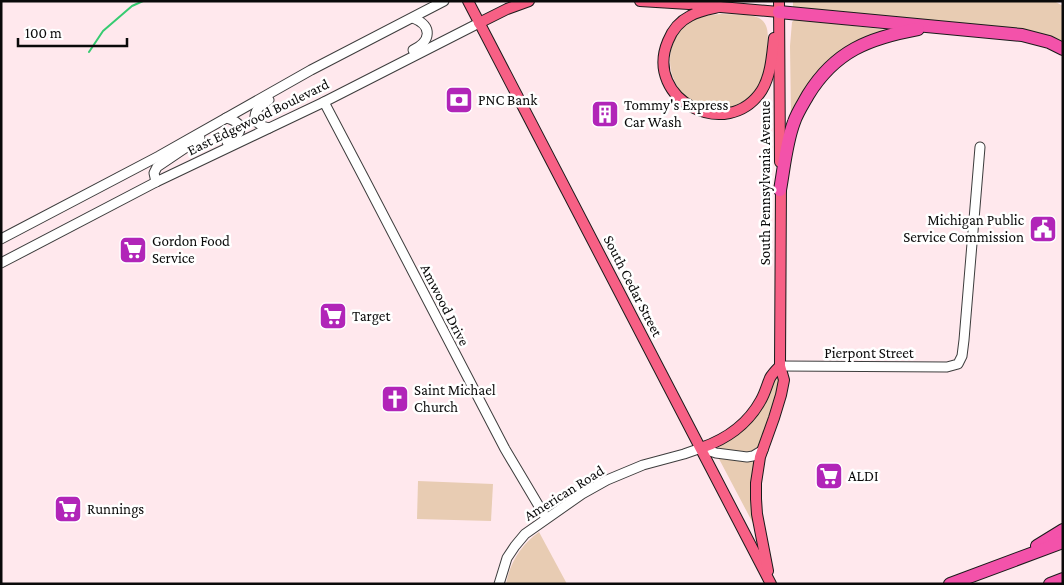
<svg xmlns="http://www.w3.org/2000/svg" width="1064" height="585" font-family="'Crimson Pro',serif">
	<rect width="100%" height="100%" fill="#ffe8ed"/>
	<g fill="#e8ccb3">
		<path d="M793,1h261l9,5v37l-45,-14 -15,-2 -197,-18 -13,-1z"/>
		<path d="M722,14c10,1 28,-1 37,4 11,6 9,20 8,31 -2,23 -7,47 -31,56 -7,3 -14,5 -22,4 -36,-2 -57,-46 -35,-76 3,-5 8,-10 13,-13 9,-5 19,-5 30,-6z"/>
		<path d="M795,19l93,11 -25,10 -72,75 -1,-69 2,-24z"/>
		<path d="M775,378h2l2,2 -4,23 -17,45c-11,10 -28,3 -42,1l22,-15z"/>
		<path d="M719,456l35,6 -3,34 4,31 -37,-70z"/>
		<path d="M418,481l75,3 -2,37 -74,-2z"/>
		<path d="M539,532l28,52h-61c4,-22 15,-39 33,-52z"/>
	</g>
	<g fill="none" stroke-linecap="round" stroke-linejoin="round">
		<path stroke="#36cb71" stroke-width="2" d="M89,52l14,-21 29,-25 11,-5"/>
		<g stroke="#3d3d3d" stroke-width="11">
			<g id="minor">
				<path d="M413,18c20,8 18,23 0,32"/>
				<path d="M324,102l40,76 141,271 41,69"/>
				<path d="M226,118c20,5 17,16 1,24"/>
				<path d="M269,128c-22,-5 -15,-20 0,-28"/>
				<path d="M156,182l-2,-9 3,-6 43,-29"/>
				<path d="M1,239l158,-83 152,-86 133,-69"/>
				<path d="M1,263l155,-81 168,-80 155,-79"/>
				<path d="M780,366l167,1 11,-3 4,-8 2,-16 16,-193"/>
				<path d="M499,584l8,-26 8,-12 10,-12 57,-40 25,-14 36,-15 41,-11 17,-6 15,5 31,4 6,-1 10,-6"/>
			</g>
		</g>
		<g stroke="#1b1b1b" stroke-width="12">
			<g id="major">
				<path d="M468,1l303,583"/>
				<path d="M640,1l49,3"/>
				<path d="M682,1l15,4 82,7"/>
				<path d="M779,1l1,161"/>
				<path d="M719,7c-9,2 -21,4 -29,9 -10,5 -18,15 -22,25 -25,59 60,102 94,49 9,-15 10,-35 12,-52"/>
				<path d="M479,23l28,-14 22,-8"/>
				<path d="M701,448c26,-9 47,-24 60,-48 4,-7 6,-15 9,-22 2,-4 7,-9 10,-12"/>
				<path d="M768,571l-11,-57 -1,-15v-16l4,-26 14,-39 7,-23 3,-15 -4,-14 1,-182"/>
			</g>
		</g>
		<g stroke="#1b1b1b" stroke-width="14">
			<g id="highway">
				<path d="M779,12l243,23 27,7 14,7"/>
				<path d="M780,190c4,-22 6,-47 14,-68 3,-9 9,-18 14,-27 27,-44 61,-57 110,-66"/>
				<path d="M1037,546l26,-16"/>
				<path d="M950,584l113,-42"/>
				<path d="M1050,584l13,-5"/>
			</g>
		</g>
		<use href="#minor" stroke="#fff" stroke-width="9"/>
		<use href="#major" stroke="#f76085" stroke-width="10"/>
		<use href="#highway" stroke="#f352aa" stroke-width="12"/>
	</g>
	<defs>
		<g id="bank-square" transform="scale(1.4375)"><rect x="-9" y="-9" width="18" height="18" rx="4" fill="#b125b8" stroke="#fff"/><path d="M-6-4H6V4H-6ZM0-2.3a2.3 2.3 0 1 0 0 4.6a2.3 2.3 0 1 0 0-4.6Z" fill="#fff"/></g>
		<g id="building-square" transform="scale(1.4375)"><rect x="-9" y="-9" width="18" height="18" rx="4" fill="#b125b8" stroke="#fff"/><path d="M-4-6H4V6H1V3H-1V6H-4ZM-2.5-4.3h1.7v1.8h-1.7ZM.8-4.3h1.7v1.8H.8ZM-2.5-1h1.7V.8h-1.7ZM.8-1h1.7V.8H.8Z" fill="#fff"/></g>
		<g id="civic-square" transform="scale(1.4375)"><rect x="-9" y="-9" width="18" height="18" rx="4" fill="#b125b8" stroke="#fff"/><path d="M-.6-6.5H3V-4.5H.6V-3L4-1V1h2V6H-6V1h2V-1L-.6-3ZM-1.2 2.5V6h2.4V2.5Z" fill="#fff"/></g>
		<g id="supermarket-square" transform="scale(1.4375)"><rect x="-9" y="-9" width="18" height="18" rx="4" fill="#b125b8" stroke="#fff"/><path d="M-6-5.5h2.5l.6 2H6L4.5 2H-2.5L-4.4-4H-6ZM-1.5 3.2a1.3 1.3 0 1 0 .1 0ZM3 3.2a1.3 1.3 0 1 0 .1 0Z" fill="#fff"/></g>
		<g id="church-square" transform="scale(1.4375)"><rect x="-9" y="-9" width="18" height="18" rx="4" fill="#b125b8" stroke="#fff"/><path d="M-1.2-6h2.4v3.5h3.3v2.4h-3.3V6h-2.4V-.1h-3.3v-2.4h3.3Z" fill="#fff"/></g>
	</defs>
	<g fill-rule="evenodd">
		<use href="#bank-square" x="459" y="100"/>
		<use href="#building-square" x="605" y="114"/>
		<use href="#civic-square" x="1043" y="229"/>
		<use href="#supermarket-square" x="133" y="250"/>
		<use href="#supermarket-square" x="333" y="316"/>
		<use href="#church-square" x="395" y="399"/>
		<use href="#supermarket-square" x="829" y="476"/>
		<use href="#supermarket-square" x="68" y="509"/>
	</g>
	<g text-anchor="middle" stroke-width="5" stroke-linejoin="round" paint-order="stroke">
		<g font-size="15" fill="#0a0a0a" stroke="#fff" text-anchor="start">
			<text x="478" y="105">PNC Bank</text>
			<text x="624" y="110">Tommy's Express<tspan x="624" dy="17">Car Wash</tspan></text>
			<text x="1024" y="225" text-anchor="end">Michigan Public<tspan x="1024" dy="17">Service Commission</tspan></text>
			<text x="152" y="246">Gordon Food<tspan x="152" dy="17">Service</tspan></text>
			<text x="352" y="321">Target</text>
			<text x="414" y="395">Saint Michael<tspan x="414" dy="17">Church</tspan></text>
			<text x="848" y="481">ALDI</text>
			<text x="87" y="514">Runnings</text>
		</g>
		<g font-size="15" fill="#0a0a0a" stroke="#fff">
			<text transform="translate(258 117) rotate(-26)" y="5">East Edgewood Boulevard</text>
			<text transform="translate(765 183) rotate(-90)" y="5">South Pennsylvania Avenue</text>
			<text transform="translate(633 286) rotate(63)" y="5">South Cedar Street</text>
			<text transform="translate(445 305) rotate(63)" y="5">Amwood Drive</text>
			<text x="869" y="358">Pierpont Street</text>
			<text transform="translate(564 493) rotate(-32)" y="5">American Road</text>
		</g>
	</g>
	<rect width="1064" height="585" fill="none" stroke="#0a0a0a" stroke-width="5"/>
	<path d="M18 38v8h109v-8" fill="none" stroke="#0a0a0a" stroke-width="2.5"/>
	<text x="25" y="38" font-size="15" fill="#0a0a0a" stroke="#ffffff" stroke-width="4" paint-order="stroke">100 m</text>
</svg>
